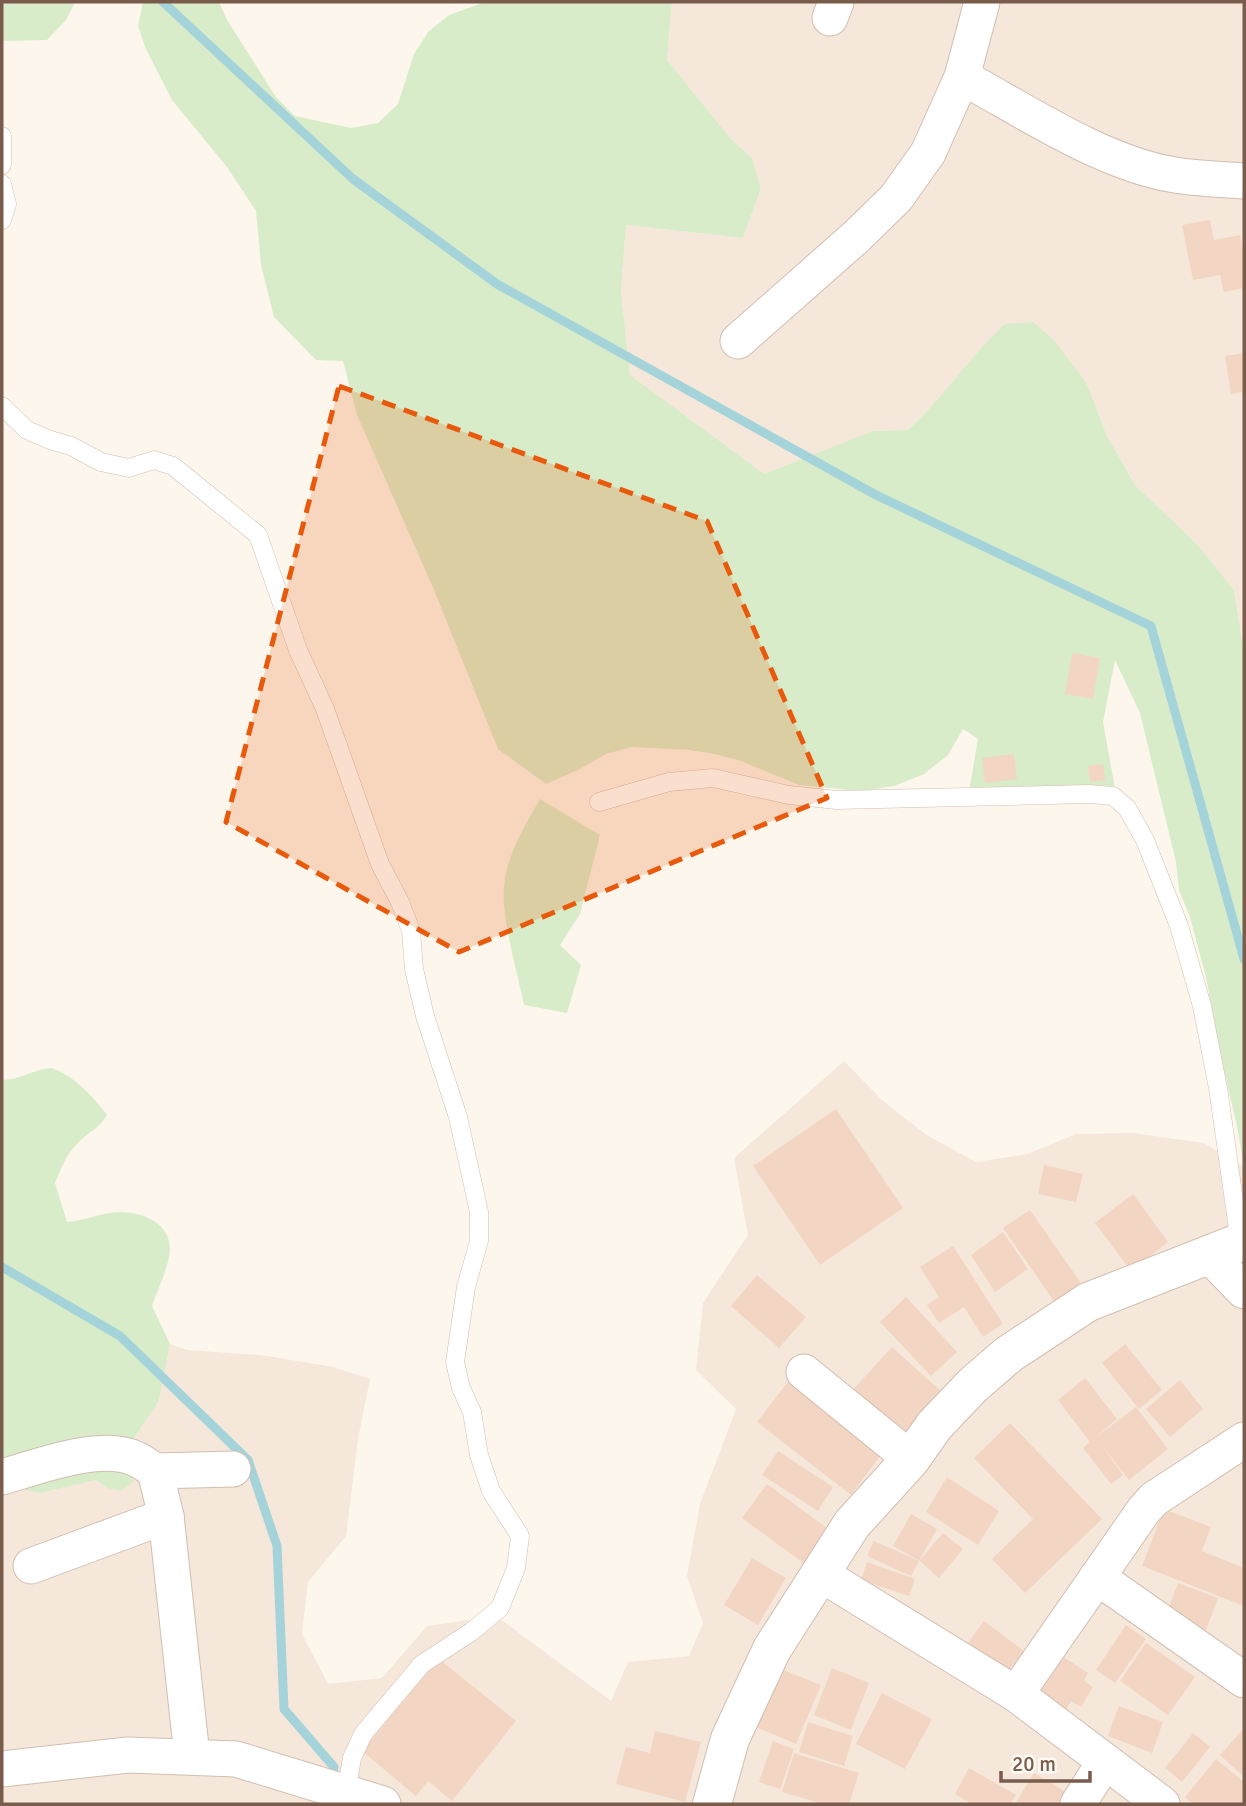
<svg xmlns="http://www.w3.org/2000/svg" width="1246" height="1806" font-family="Signika,sans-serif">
	<rect width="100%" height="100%" fill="#fdf6ec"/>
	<g fill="#f5e8da">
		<path d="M672,2h572v649l-10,-61 -37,-46 -62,-59 -28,-49 -20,-52 -141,8 -39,38 -34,1 -109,44 -134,-99 -9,-85 5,-66 117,13 18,-49 -9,-31 -21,-19 -64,-79z"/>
		<path d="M844,1061l39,40 45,35 48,26 51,-8 49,-20 57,-1 71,10 40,24v637h-1242v-321l39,10 55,-13 11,8 15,-32 37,-55 11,-57 17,6 74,5 72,12 37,12 -12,60 -12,97 -38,46 -6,52 26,50 54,-6 45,-52 69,-10 115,85 17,-39 61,-6 14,-33 -16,-47 13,-72 36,-95 -40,-39 7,-67 45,-68 -14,-77z"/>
	</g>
	<g fill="#d8ecc9">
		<path d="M2,2h73l-9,18 -19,20 -45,1z"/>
		<path d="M143,2h76l8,18 49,77 19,19 56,12 27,-5 20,-19 16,-50 14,-22 21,-17 36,-13h187l-5,58 64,79 21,19 9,31 -18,49 -117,-13 -5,66 9,84 134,99 109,-43 34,-1c37,-32 62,-73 98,-106l28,-2 21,18 33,44 20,52 28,49 62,59 37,46 10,61v516l-7,-41 -19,-81 -12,-68 -16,-60 -11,-27 -3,-28 -36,-149 -25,-53 -12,62 12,66 -28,4 -108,4 -9,-10 8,-47 -15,-10 -15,26 -24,19 -30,12 -32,5 -63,-6 -58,-24 -26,-7 -26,-4 -57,-3 -26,7 -28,16 -32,14 -48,-35 -64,-159 -77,-175 -14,-54 -27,-1 -42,-43 -13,-52 -5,-54 -29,-44 -55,-67 -26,-51 -8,-23z"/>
		<path d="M540,799l60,36 -20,79 -20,31 21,20 -14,48 -43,-8c-6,-30 -23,-88 -20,-117 2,-32 20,-61 36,-89z"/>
		<path d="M52,1068c23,9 40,27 55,47 -10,16 -17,15 -29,28 -12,11 -17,26 -23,40l12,39c18,-1 34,-10 53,-10 23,0 50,11 50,37 0,15 -13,42 -18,57l18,38 -11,57 -37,55 8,12 3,14 -12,9 -14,-3 -11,-8 -55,13 -36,-6 -3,-4v-403c18,0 32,-11 50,-12z"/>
	</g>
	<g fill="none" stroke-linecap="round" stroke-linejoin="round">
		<g stroke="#a5d3da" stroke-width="9">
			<path d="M163,2l190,177 144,105 379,211 275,131 93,333"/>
			<path d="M2,1267l118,69 128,124 29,86 7,163 50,58 -2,15"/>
		</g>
	</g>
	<g fill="#f3d5c3">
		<path d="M1210,220l4,20 26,-5 4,22v31l-20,4 -4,-17 -27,5 -11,-55z"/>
		<path d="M1244,353v39l-13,2 -6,-38z"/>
		<path d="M1072,653l28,5 -7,41 -28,-5z"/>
		<path d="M1014,754l3,25 -32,4 -3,-25z"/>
		<path d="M1103,764l2,16 -15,2 -2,-16z"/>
		<path d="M836,1109l67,99 -83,57 -67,-99z"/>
		<path d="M1044,1165l39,9 -7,28 -38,-8z"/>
		<path d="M1133,1194l35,48 -37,29 -36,-48z"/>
		<path d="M1030,1210l60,86 -27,18 -60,-86z"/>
		<path d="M1003,1232l25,37 -33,23 -24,-37z"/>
		<path d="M953,1246l50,78 -20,13 -19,-30 -25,16 -12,-18 12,-8 -19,-30z"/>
		<path d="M757,1275l49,42 -27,31 -48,-42z"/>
		<path d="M906,1297l51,55 -26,24 -51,-54z"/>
		<path d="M1125,1344l37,46 -23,19 -37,-46z"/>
		<path d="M892,1347l52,47 -41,46 -52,-48z"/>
		<path d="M1085,1378l32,41 -22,19 41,-31 32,42 -39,31 -28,-36 22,31 -12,9 -28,-36 7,-6 -32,-42z"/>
		<path d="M790,1379l94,72 -33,44 -94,-73z"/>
		<path d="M1180,1380l23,29 -33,28 -24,-28z"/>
		<path d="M1010,1423l92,96 -77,74 -33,-34 41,-40 -59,-61z"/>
		<path d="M778,1451l55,36 -15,24 -56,-36z"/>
		<path d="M947,1477l52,34 -21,34 -52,-33z"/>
		<path d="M767,1484l64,47 -25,34 -64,-47z"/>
		<path d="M1164,1509l47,18 -9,24 42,17v38l-102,-40z"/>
		<path d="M911,1514l26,15 -18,32 24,-28 20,16 -24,29 -18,-16 -28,-16z"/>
		<path d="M874,1541l45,20 -8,15 -44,-20z"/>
		<path d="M752,1558l34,20 -28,47 -34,-20z"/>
		<path d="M867,1562l48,17 -6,17 -48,-16z"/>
		<path d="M1178,1583l40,15 -14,37 -40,-15z"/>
		<path d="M984,1621l40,30 -18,23 -39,-30z"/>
		<path d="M1126,1625l20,14 -31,44 -19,-13z"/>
		<path d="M1146,1643l49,34 -27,38 -48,-34z"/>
		<path d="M1062,1656l26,17 -4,8 9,6 -12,20 -10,-6 -5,9 -27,-17z"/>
		<path d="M438,1658l78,63 -64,80 -24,-20 -12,15 -54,-45z"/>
		<path d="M832,1668l37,15 -18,47 -37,-15z"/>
		<path d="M781,1669l40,16 -25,59 -40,-17z"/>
		<path d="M882,1693l50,26 -27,50 -49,-25z"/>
		<path d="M1119,1706l44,16 -11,31 -44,-17z"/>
		<path d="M808,1722l45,14 -9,30 -45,-14z"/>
		<path d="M1244,1728v49l-24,-22z"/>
		<path d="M655,1731l46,11 -16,60 -69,-18 10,-37 24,6z"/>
		<path d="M1193,1733l17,14 -28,35 -17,-14z"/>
		<path d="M773,1741l21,8 -14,40 -21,-7z"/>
		<path d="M794,1753l65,20 -10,31h-26l-41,-12z"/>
		<path d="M1216,1759l28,23v22h-50l-9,-7z"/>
		<path d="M969,1768l47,27 -6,9h-38l-17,-10z"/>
		<path d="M1034,1773l32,19 -7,12h-44z"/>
	</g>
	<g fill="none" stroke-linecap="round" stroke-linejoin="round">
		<g stroke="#d1beb0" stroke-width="19">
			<g id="service">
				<path d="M2,136v29"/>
				<path d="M2,184l5,20 -5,16"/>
				<path d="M2,406l25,24 23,10 21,6 30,16 28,6 25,-8 19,6 85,69 40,115 27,59 55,155 20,38 11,29 3,38 11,47 33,101 21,95v29l-13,46 -11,75 6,26 11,24 7,43 12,36 29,45 -4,32 -16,40 -29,24 -49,32 -59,70 -11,24 -6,35"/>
				<path d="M599,802l70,-20 44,-4 76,17 48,5 253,-6 23,2 14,12 18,32 34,86 23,80 16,82 22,155"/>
			</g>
		</g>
		<g stroke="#d1beb0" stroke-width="37">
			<g id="minor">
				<path d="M982,2l-20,75c63,34 142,87 213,98 23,4 46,4 69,6"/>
				<path d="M830,18l6,-16"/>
				<path d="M738,341l118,-104 40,-39 32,-45 34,-76"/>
				<path d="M1210,1256l34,35"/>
				<path d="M804,1372l107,87"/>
				<path d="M2,1477c35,-10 100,-35 134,-18 7,3 13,8 19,12"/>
				<path d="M31,1566l135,-50"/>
				<path d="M819,1573l197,121 146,110"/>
				<path d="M1097,1577l147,103"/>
				<path d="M1016,1694l128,-184 10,-11 90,-59"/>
				<path d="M192,1756l-26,-240 -11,-45 78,-2"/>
				<path d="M2,1769l126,-14 108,4 147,45"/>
				<path d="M1078,1804l27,-43"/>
			</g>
		</g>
		<g stroke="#d1beb0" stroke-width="40">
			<path id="tertiary" d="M712,1804l18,-65 42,-90 80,-125 59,-65 23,-33 39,-41 36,-31 79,-52 156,-61"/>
		</g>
		<use href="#service" stroke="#fff" stroke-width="18"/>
		<use href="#minor" stroke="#fff" stroke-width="35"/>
		<use href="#tertiary" stroke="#fff" stroke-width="38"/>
	</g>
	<path fill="#e8590c" fill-opacity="0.2" stroke="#e8590c" stroke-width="5" stroke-dasharray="14 9" stroke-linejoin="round" d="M339,386l368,135 120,277 -368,154 -233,-130z"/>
	<rect width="1246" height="1806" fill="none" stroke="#7a5c4d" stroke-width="7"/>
	<path d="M1001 1771v10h89v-10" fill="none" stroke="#7a5c4d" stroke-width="3.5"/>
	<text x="1012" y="1771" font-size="21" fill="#7a5c4d" stroke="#fffaf3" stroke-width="5" paint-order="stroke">20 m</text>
</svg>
